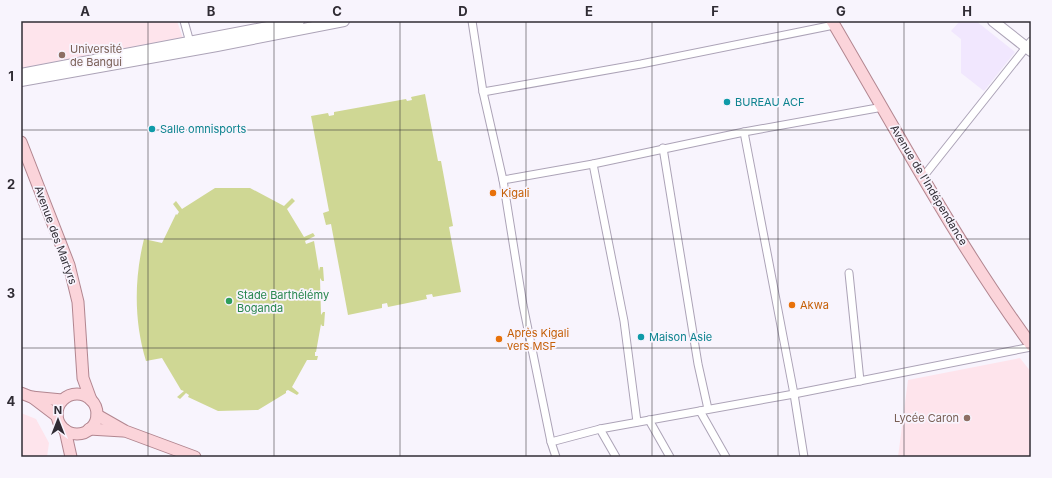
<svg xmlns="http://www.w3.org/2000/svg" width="1052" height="478" font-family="Inter,sans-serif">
	<rect width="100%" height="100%" fill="#f8f4fd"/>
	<path fill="#f1e7fe" d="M960,21h16l39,31 -31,39 -23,-18v-34l-10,-8z"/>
	<g fill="#fee4ec">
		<path d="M21,21h156l7,20 -163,28z"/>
		<path d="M1020,358l11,14v85h-133l10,-77z"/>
		<path d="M21,413l15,6 13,24 -2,14h-26z"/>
	</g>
	<g fill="#cfd794">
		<path d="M425,94l13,67h3l12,65 -4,1 12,65 -28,5 -1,-3 -6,1 1,4 -39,8 -1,-4 -5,1v4l-34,7 -17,-91 -5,1 -3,-12 6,-2 -18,-95 17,-3 1,3 5,-1v-3l72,-13 1,2 5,-1 -1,-3z"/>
		<path d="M215,188h35l34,18 8,-8 3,3 -8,8 17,28 9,-4 2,3 -10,5 1,3 8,-3 5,30 1,-4h3l1,14h-2l-2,-3 1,37 2,-3h2l-1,14h-2l-1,-2 -5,28h-1v4h3l-1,4h-10l-15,27 7,6 -2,2 -9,-5 -2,1v2l-28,17 -40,1 -30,-14 1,-2 -3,-2 -6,6 -3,-2 7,-6 -3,-1 -19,-32 -16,3c-12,-39 -12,-82 -2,-122l18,4 14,-29 1,1 2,-3 -6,-8 3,-3 6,8z"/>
	</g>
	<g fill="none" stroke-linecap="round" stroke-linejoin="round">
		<g stroke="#aca3b7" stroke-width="9">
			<g id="street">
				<path d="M184,21l7,25"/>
				<path d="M472,21l11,71 20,88 20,125 28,137 5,15"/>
				<path d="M483,92l158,-28 193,-39"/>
				<path d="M744,132l50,262 10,63"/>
				<path d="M663,148l35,216 10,45"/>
				<path d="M593,164l31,157 13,101"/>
				<path d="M923,177l108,-136"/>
				<path d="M503,180l90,-16 151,-32 139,-25"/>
				<path d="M849,273l11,108"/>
				<path d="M700,411l26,46"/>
				<path d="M649,420l21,37"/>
				<path d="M600,429l16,28"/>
				<path d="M551,442l49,-13 194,-35 237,-47"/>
			</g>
		</g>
		<g stroke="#aca3b7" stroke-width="12">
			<g id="secondary">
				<path d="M993,21l38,30"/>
				<path d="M21,74l278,-53"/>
				<path d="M21,81l196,-35 127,-25"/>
			</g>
		</g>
		<g stroke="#b28690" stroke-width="13">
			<g id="primary">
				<path d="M832,21c64,109 124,221 199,324"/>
				<path d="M21,142l48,123 9,37 5,76 8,22"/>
				<path d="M21,393l10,4 31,3"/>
				<circle cx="77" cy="414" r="20"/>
				<path d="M32,397l25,19"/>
				<path d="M97,415l28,16 70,26"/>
				<path d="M89,429l34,2"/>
				<path d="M65,430l6,27"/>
			</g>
		</g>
		<use href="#street" stroke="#fff" stroke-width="7"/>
		<use href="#secondary" stroke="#fff" stroke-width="10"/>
		<use href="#primary" stroke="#fbd4da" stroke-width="11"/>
	</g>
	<path fill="none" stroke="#302c34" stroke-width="1" stroke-opacity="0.55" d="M148,21v436M274,21v436M400,21v436M526,21v436M652,21v436M778,21v436M904,21v436M21,130h1010M21,239h1010M21,348h1010"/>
	<g fill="#8d6e63" stroke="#f8f4fd" stroke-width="1.5">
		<circle cx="62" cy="55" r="4"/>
		<circle cx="967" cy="418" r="4"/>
	</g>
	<g fill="#0f9aa8" stroke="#f8f4fd" stroke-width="1.5">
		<circle cx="727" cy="102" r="4"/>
		<circle cx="152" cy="129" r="4"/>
		<circle cx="641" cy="337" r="4"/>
	</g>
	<g fill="#e8710a" stroke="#f8f4fd" stroke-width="1.5">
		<circle cx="493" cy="193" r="4"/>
		<circle cx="792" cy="305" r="4"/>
		<circle cx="499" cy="339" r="4"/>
	</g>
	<circle fill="#2e9e5b" stroke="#f8f4fd" stroke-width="1.5" cx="229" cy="301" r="4"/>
	<g text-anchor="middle" stroke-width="3.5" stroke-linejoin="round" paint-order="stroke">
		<g font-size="11" fill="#785e54" stroke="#f8f4fd" text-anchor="start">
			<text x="70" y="53">Université<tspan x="70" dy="13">de Bangui</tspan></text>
			<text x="959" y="422" text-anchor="end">Lycée Caron</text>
		</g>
		<g font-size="11" fill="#0d838f" stroke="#f8f4fd" text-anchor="start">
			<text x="735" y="106">BUREAU ACF</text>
			<text x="160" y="133">Salle omnisports</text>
			<text x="649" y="341">Maison Asie</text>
		</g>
		<g font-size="11" fill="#302c34" stroke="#f8f4fd">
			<text transform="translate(929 185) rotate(59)" y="4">Avenue de l'Indépendance</text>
			<text transform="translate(56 235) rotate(70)" y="4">Avenue des Martyrs</text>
		</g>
		<g font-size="11" fill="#c56008" stroke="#f8f4fd" text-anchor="start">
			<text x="501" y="197">Kigali</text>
			<text x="800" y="309">Akwa</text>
			<text x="507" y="337">Après Kigali<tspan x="507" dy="13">vers MSF</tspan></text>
		</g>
		<g font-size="11" fill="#27864d" stroke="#f8f4fd" text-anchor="start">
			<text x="237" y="299">Stade Barthélémy<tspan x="237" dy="13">Boganda</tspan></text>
		</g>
	</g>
	<rect width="1052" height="478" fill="none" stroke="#f8f4fd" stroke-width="44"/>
	<g transform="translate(58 420)" stroke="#f8f4fd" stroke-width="3" paint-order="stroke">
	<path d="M0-3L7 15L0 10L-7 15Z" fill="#302c34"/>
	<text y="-6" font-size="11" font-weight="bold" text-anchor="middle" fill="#302c34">N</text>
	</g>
	<rect x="22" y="22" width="1008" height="434" fill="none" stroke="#302c34" stroke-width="1.5"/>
	<g font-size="13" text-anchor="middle" font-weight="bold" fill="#302c34">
		<text x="85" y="16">A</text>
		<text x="211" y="16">B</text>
		<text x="337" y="16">C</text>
		<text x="463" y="16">D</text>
		<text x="589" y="16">E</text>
		<text x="715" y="16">F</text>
		<text x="841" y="16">G</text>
		<text x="967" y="16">H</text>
		<text x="11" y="81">1</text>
		<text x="11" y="189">2</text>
		<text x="11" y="298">3</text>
		<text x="11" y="406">4</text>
	</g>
</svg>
